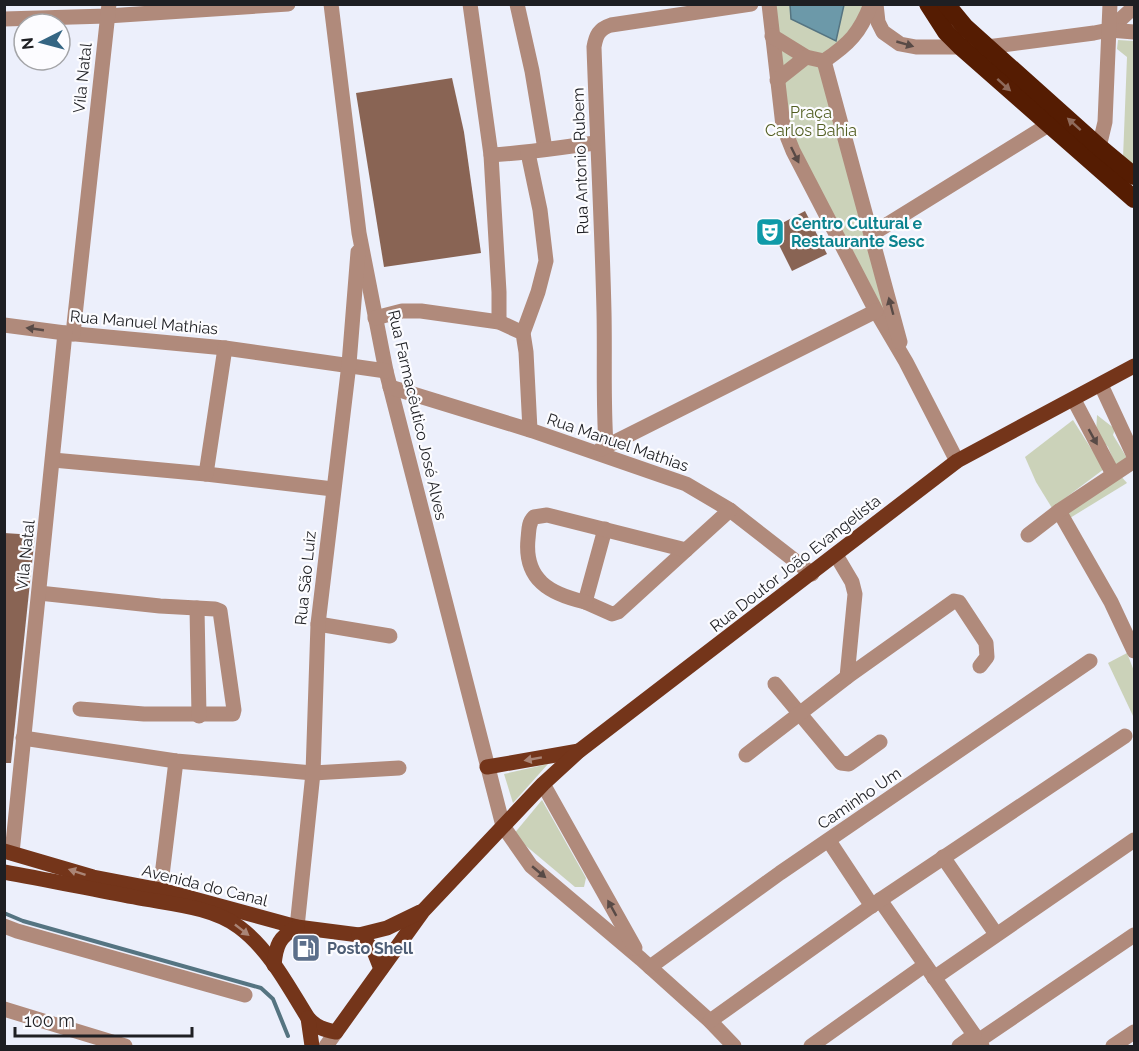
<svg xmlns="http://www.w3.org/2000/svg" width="1139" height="1051" font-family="Raleway,sans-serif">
	<rect width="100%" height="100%" fill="#eceffb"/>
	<g fill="#cbd2b9">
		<path d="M773,5h95l-5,11 -42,44 85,302 -113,-211 -21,-115 3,-1z"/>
		<path d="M1118,40l16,1v125l-11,-8 4,-101 -10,-8z"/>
		<path d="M1097,415l18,14 -2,6 14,23 -11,8 -8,-19 -12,-13z"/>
		<path d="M1073,420l31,49 -52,39 -16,-26 -11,-25z"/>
		<path d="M1119,474l8,9 -57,35 -6,-7z"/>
		<path d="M1127,653l7,18v47l-26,-55z"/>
		<path d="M548,764l-35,39 -9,-29z"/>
		<path d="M542,800l44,78 -2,9h-9l-62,-52z"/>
	</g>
	<path fill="#6c99a9" stroke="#557481" stroke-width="1.5" d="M790,5h54l-8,36 -45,-22z"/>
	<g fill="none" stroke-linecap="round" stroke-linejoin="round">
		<path stroke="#557481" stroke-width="4" d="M4,913l19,8 238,67 12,11 15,37"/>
	</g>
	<g fill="#896454">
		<path d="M452,78l12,54 17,121 -97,14 -28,-174z"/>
		<path d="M805,211l22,43 -35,17 -21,-42z"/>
		<path d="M4,533l31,2 -24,228h-7z"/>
	</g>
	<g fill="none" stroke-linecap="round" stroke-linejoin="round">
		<g stroke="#b08a7b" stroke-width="15">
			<path d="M331,4l28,229 27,138 117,455 28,40 110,93 69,62 24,25"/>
			<path d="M470,4l21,151 8,137v30"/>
			<path d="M517,4l15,67 13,78"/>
			<path d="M769,4l14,122 10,25 83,160 30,51 51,99"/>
			<path d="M876,4l2,18 5,10 17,12 16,3h71l107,-14 15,-3 25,-23"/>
			<path d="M4,19l103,-3 181,-12"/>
			<path d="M1109,30l25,2"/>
			<path d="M772,36l34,21 18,4c25,-17 36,-28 47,-57"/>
			<path d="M824,61l76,281"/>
			<path d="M777,80l29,-23"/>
			<path d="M1099,147l6,-25 5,-118"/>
			<path d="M491,155c36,-2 70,-8 105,-12"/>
			<path d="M872,234l176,-109"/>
			<path d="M375,318l27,-7h19l78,11 24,11 3,19 4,78"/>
			<path d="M4,325l61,8 160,15 161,23"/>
			<path d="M523,333l15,-41 8,-31 -6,-51 -12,-57"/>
			<path d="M73,334l36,-330"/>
			<path d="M1101,385l33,71"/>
			<path d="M390,387l140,43 156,54 44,26 82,64"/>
			<path d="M1074,400l39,74"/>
			<path d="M606,445c-3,-45 -1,-88 -2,-133 -2,-88 -7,-177 -10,-265 2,-12 5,-18 17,-22l140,-21"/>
			<path d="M601,449l275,-138"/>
			<path d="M53,460l153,14 127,15"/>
			<path d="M206,474l19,-126"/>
			<path d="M1059,511l52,91 23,49"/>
			<path d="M605,529l-20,73 27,12 6,-2 68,-62"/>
			<path d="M1028,535l31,-24 75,-50"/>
			<path d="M836,555l16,27 3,12 -8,83"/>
			<path d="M39,593l121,13 55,3 5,2 14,99 -1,4h-89l-64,-5"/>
			<path d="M585,602c-35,-8 -61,-22 -57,-63 1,-8 0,-16 6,-22l13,-2 139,35 44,-40"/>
			<path d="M197,608l2,108"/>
			<path d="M318,624l72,12"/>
			<path d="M775,684l66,79 8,1 31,-22"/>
			<path d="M23,738l153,23 137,12 86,-5"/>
			<path d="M746,755l101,-78 107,-76 5,1 27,41 1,14 -7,9"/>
			<path d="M543,784l92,164"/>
			<path d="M829,841l43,65"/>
			<path d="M12,853l53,-520"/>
			<path d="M943,857l53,77"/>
			<path d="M159,900l17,-139"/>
			<path d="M880,900l102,146"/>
			<path d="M4,926l13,5 228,64"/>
			<path d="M297,927l16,-154 5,-149 31,-260 9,-112"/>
			<path d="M650,967l130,-94 310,-212"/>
			<path d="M934,978l200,-138"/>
			<path d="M4,1009l121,37"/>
			<path d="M710,1021l170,-121 245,-164"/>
			<path d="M978,1041l156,-106"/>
			<path d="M326,1046l10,-14"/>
			<path d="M811,1046l114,-81"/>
			<path d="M959,1046l15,-11"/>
			<path d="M1113,1046l21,-14"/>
		</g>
		<g stroke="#74351a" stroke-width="15">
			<path d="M487,767l92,-16"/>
			<path d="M4,851l89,26 68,13 136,37 62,8 14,14 8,20"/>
			<path d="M4,872c44,8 87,17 130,25 34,7 77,9 105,30 30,22 49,59 69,91 8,9 16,12 28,14l87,-121 120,-127 36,-33 378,-290 177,-95"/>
			<path d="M359,935l28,-7 33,-16"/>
			<path d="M274,965c2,-20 5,-28 23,-38"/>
			<path d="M308,1018l4,28"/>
		</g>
		<g stroke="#551c02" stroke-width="18">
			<path d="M928,4l18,28 14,14 174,153"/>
			<path d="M946,4l19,23 134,120 35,29"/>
		</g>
	</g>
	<defs><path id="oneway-solid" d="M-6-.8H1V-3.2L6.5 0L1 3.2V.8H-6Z" transform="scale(1.5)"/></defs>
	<g fill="#584a46">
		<use href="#oneway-solid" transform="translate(905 44) rotate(16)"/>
		<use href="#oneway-solid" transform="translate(795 155) rotate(64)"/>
		<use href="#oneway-solid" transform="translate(891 306) rotate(-105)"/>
		<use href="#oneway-solid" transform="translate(35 329) rotate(-172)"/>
		<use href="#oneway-solid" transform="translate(1093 437) rotate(61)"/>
		<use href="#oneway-solid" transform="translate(539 872) rotate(40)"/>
		<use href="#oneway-solid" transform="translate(612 908) rotate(-119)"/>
	</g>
	<g fill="#8f6a5b">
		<use href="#oneway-solid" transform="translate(1004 85) rotate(42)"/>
		<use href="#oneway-solid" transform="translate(1074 124) rotate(-138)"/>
	</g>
	<g fill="#aa8576">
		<use href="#oneway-solid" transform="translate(533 759) rotate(170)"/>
		<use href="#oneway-solid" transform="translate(77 872) rotate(-162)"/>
		<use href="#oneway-solid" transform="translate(242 930) rotate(38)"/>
	</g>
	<defs>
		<g id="theatre-square" transform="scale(1.5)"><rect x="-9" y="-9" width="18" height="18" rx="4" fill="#0f9aa8" stroke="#fcfcff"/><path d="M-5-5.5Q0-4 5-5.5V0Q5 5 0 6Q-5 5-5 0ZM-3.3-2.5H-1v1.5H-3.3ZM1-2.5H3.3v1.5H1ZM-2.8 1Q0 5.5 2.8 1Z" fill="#fff"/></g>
		<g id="fuel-square" transform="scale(1.5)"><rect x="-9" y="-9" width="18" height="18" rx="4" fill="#5c6f8a" stroke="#fcfcff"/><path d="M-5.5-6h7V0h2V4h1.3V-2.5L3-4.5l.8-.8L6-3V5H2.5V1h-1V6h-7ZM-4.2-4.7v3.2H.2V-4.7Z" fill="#fff"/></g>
	</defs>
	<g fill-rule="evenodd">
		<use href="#theatre-square" x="770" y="232"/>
		<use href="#fuel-square" x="306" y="948"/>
	</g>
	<g text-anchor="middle" stroke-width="4.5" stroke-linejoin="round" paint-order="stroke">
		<g font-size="16" fill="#1e1f23" stroke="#fcfcff">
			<text transform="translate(82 78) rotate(-84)" y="6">Vila Natal</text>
			<text transform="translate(580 161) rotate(-92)" y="6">Rua Antonio Rubem</text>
			<text transform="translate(144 322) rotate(5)" y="6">Rua Manuel Mathias</text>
			<text transform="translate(418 415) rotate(77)" y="6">Rua Farmacêutico José Alves</text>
			<text transform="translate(618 442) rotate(19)" y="6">Rua Manuel Mathias</text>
			<text transform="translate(25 555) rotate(-84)" y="6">Vila Natal</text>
			<text transform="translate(795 563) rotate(-38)" y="6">Rua Doutor João Evangelista</text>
			<text transform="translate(305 578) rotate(-84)" y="6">Rua São Luiz</text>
			<text transform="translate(859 798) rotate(-34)" y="6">Caminho Um</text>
			<text transform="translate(205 885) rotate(14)" y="6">Avenida do Canal</text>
		</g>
		<g font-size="16" fill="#525e22" stroke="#fcfcff">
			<text x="811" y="118">Praça<tspan x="811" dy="18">Carlos Bahia</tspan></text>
		</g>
		<g font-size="16" font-weight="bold" fill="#0d838f" stroke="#fcfcff" text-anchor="start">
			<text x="791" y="229">Centro Cultural e<tspan x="791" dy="18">Restaurante Sesc</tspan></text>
		</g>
		<g font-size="16" font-weight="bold" fill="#4e5e75" stroke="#fcfcff" text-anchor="start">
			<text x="327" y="954">Posto Shell</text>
		</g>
	</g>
	<rect width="1139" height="1051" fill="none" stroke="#1e1f23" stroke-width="12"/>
	<g transform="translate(42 42) rotate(264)"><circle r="28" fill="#fcfcff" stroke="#a3a4a7" stroke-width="1.5"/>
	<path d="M0-4.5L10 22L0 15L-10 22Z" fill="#346583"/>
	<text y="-9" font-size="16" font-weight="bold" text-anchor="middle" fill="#1e1f23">N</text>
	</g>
	<path d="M15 1027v9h177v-9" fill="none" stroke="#1e1f23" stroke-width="3"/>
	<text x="24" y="1027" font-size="18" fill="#1e1f23" stroke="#fcfcff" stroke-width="4.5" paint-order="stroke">100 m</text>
</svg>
